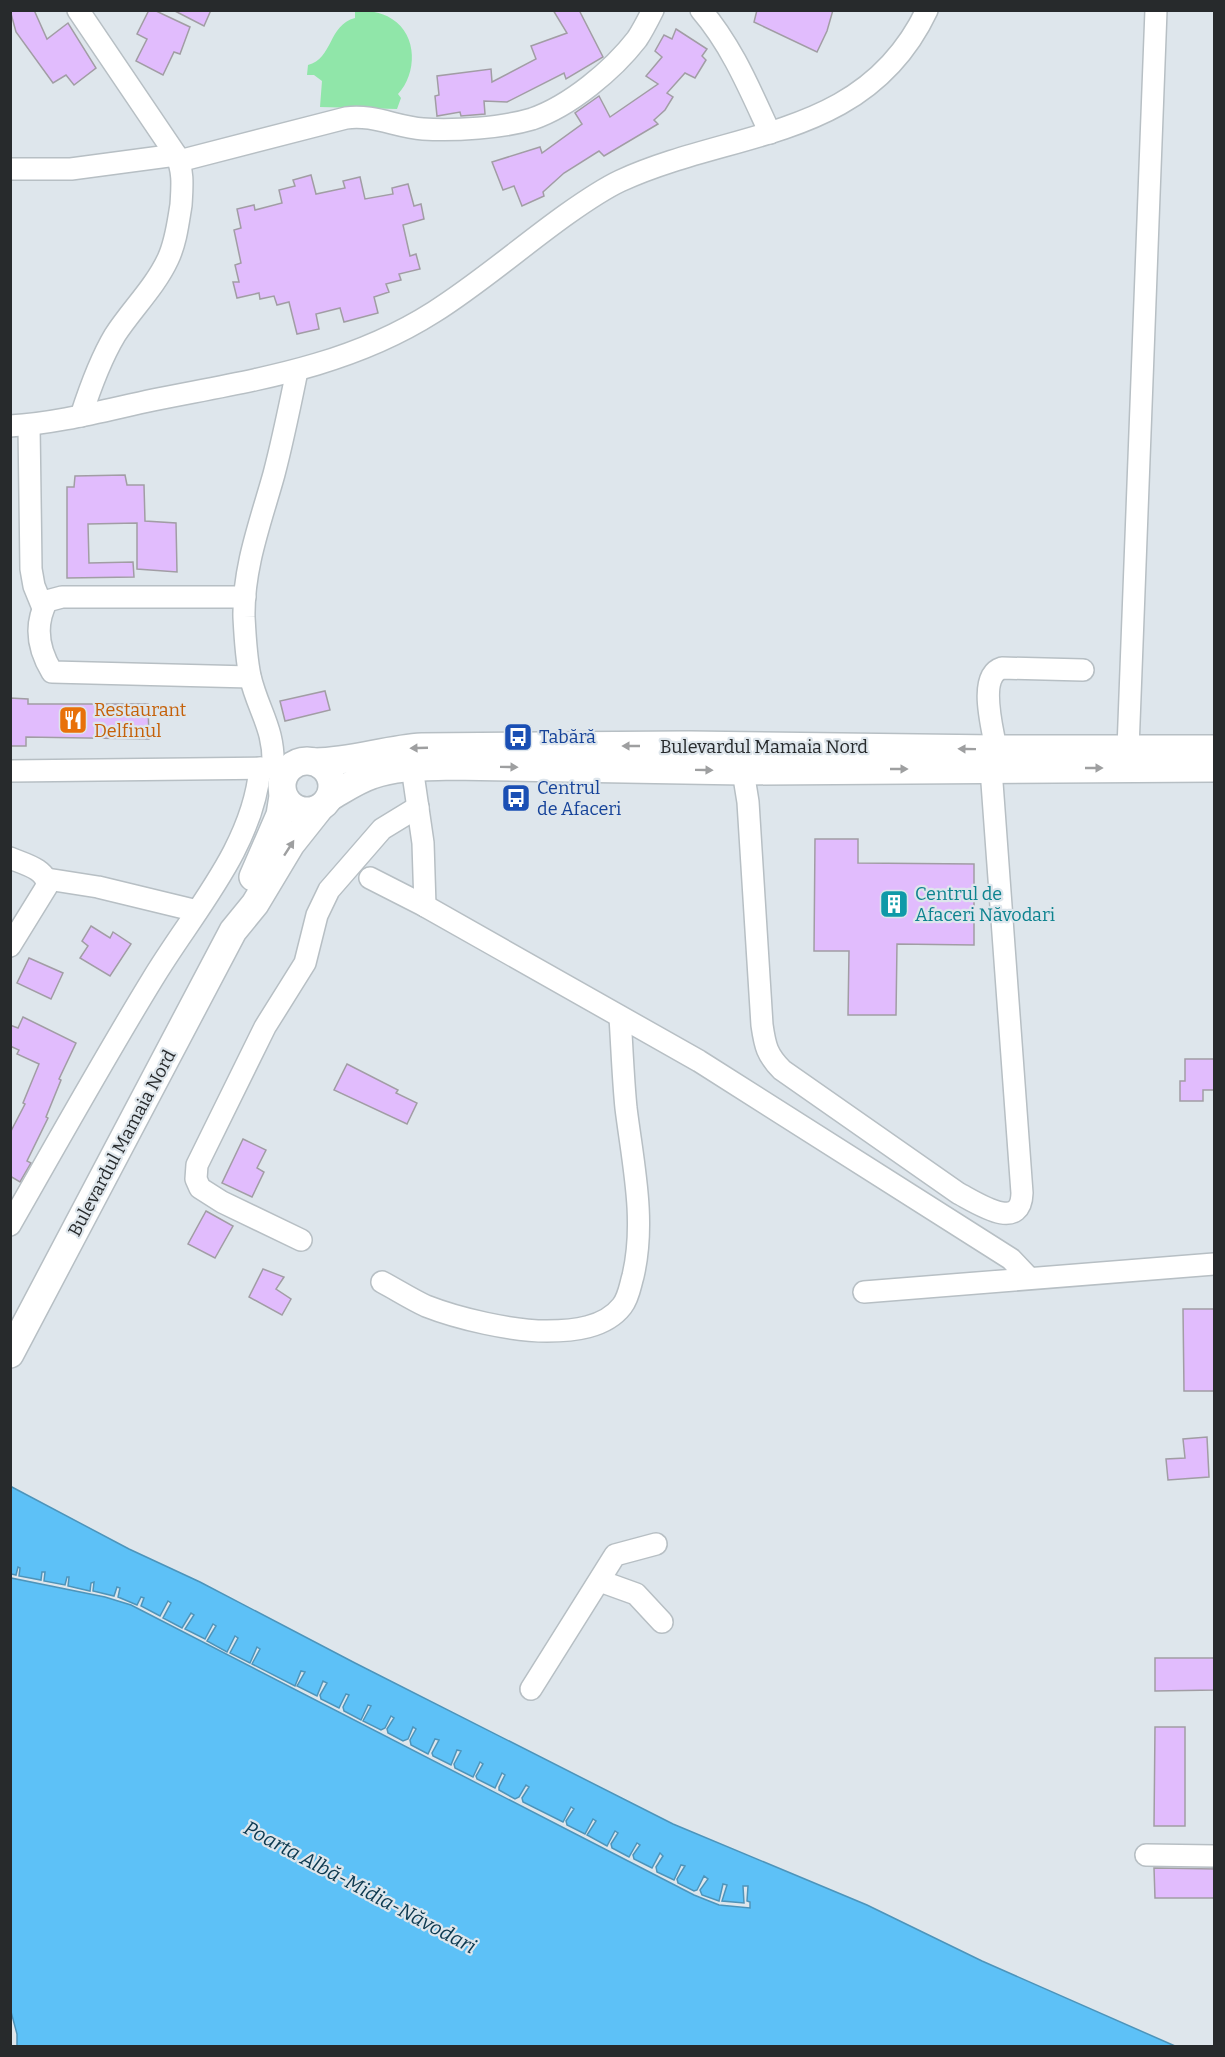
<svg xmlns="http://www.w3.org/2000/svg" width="1225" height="2057" font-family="Bitter,serif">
	<rect width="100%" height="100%" fill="#dee6ec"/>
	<path fill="#90e6a9" d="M355,11c14,0 25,0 37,8 26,16 25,55 6,75l3,4 -4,11 -77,-2 2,-26 -8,-6h-7l1,-10c25,-6 20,-40 47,-47z"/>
	<path fill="#5dc1f7" stroke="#4d94ba" stroke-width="1.5" d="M10,1486l119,63 71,33 155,81 318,161 194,81 115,56 193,85h-1158v-12l-7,-26 1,-430 94,19 26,8 563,290 25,10 31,3v-6l-3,-1 1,-15h-5l1,17 -22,-2 5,-16 -4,-1 -4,17 -17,-6 -2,-5 8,-11 -4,-3 -7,14 -3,1 -16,-8 -1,-4 8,-13 -4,-1 -7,15 -17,-8 -1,-5 7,-11 -3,-3 -8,15 -18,-9 -1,-4 7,-10 -3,-2 -8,14 -17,-9 -1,-4 7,-11 -3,-2 -8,15 -20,-11 9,-14 -3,-2 -8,15 -18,-9 -1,-4 8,-12 -3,-2 -8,15 -40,-20 -1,-4 7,-11 -3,-2 -7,12 -4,2 -16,-9v-3l6,-12 -3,-2 -7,15 -18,-9 -1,-3 7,-12 -3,-2 -7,15 -18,-9 -1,-4 7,-13 -4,-1 -6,15 -18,-9 -1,-3 7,-13 -4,-1 -7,15 -17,-9 -1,-5 6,-11 -3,-2 -5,12 -5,2 -15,-8 -1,-4 7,-11 -3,-2 -6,12 -4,2 -18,-9 8,-15 -3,-1 -7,15 -17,-9 -1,-4 6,-12 -3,-1 -7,14 -18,-9 -1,-4 7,-12 -4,-2 -6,15 -20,-10 8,-14 -4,-1 -6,15 -43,-22 8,-15 -3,-2 -7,16 -20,-10 8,-15 -3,-2 -8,16 -20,-11 9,-15 -3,-2 -8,15 -20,-10 9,-14 -3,-2 -9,15 -19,-10 8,-15 -3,-2 -8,15 -19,-10 3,-8 -3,-1 -4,8 -19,-8 2,-9 -3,-1 -3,9 -21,-5 1,-9 -3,1 -1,8 -22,-5 1,-9h-2l-2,8 -21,-4 1,-9h-3l-1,8 -22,-4 1,-8 -2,-1 -2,8 -5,-1z"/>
	<g fill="#e1bcfd" stroke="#a19da4" stroke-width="1.5">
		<path d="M10,10h24l13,29 21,-16 28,45 -22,17 -8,-10 -13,8 -37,-51z"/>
		<path d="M149,10h5l36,17 -10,27 -6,-2 -11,23 -27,-14 11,-22 -10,-5z"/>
		<path d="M173,10h38l-7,16z"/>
		<path d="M553,10h26l24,47 -37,22 -2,-6 -57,29 -23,-1 1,13 -24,2 -1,-4 -23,4 -2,-20 4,-1 -2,-19 54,-7 1,13 44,-23 -5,-13 36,-13z"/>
		<path d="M757,10h76l-6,21 -10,21 -63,-30z"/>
		<path d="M676,29l31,20 -5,7 4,4 -11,18 -10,-5 -18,20 6,4 -8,13 -11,10 4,4 -54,32 -5,-5 -35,22 -21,19 1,4 -22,10 -8,-20 -11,4 -11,-28 48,-15 2,6 40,-29 -7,-11 24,-17 11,21 48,-33 -12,-8 16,-19 -7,-6 9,-16 8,4z"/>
		<path d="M311,175l5,19 29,-6 -2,-7 17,-4 5,22 28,-5 -1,-6 16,-4 6,22 7,-2 3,15 -21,6 7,31 6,-2 4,15 -21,5 2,6 -15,4 3,8 -15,5 4,16 -34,9 -4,-14 -24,6 3,15 -22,5 -8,-32 -12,3 -3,-9 -14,3 -1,-6 -22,5 -4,-16h6l-4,-17 6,-2 -7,-33 7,-2 -4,-19 17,-4 1,5 27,-7 -3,-13 16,-4 -2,-6z"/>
		<path d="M125,475l2,10h17l1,36 31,2 1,49 -40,-3v-46l-49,1 1,39 44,-1 1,15 -67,1v-91h7l1,-11z"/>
		<path d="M325,691l5,19 -45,11 -5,-20z"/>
		<path d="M10,698l18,1v5h120l1,35 -123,-2v9h-16z"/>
		<path d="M815,839h43v24l116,1v81l-77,-1 -1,71h-48l1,-64h-35z"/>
		<path d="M91,926l19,12 3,-6 18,12 -21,32 -30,-18 8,-12 -6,-5z"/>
		<path d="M29,958l34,15 -12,26 -34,-16z"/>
		<path d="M23,1017l53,26 -17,36 2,1 -15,37 2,1 -21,43 4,2 -11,19 -10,-6v-43l15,-29 -2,-1 16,-39 -22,-10 2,-4 -9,-4v-21l8,3z"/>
		<path d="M1185,1059h30v31h-12v11h-23v-20h5z"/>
		<path d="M347,1064l51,26 -2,3 21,10 -10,21 -73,-34z"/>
		<path d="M243,1139l23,11 -9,18 7,4 -12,25 -30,-14z"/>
		<path d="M206,1211l27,15 -18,32 -27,-14z"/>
		<path d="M263,1269l21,8 -8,12 15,10 -9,16 -33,-18z"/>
		<path d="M1183,1309h32v82h-31z"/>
		<path d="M1207,1437l2,40 -41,3 -2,-21 19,-1 -2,-19z"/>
		<path d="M1155,1658h60v32l-60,1z"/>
		<path d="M1155,1727h30v99h-31z"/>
		<path d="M1154,1868l61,1v29h-60z"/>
	</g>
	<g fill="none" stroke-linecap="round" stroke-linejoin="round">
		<g stroke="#b7bfc4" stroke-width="24">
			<g id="minor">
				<path d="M78,10l98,145c8,16 6,33 5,50 -3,18 -5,37 -13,54 -13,28 -36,50 -53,76 -15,25 -25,53 -34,81"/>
				<path d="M701,10c31,36 49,80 69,123"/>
				<path d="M179,161l167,-43c27,-4 50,9 77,11 32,2 79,-1 109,-10 38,-13 81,-49 105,-80 6,-9 11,-19 16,-29"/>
				<path d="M10,169h61l105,-14"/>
				<path d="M29,425l2,144 3,17 9,22"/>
				<path d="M10,426c49,-3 96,-16 143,-26 99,-20 193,-32 281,-88 46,-29 88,-66 133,-98 17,-12 34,-24 53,-33 113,-52 245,-40 307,-171"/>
				<path d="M245,597h-183l-15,4c-13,24 -9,48 5,71l198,5"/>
				<path d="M996,749c-3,-20 -19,-73 6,-81l81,2"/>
				<path d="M1128,749l28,-739"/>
				<path d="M412,767l11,76 2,63"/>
				<path d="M273,768c2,-40 -15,-57 -23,-92 -4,-19 -5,-40 -6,-59 -1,-50 17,-96 30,-143 9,-34 16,-69 23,-103"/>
				<path d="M10,771l264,-3"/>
				<path d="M743,771l5,31 14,223c3,21 5,30 20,45l176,123c19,10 63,40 64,0l-31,-424"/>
				<path d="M10,858c14,6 37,11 37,28l-37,60"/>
				<path d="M370,878l55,28 274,155 312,198 18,19"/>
				<path d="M47,879l51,8 99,24"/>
				<path d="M10,1225c47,-82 93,-165 142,-245 40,-67 101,-132 108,-212"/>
				<path d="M301,1240l-79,-38 -22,-14 -4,-9 1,-14 68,-138 40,-64 12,-48 12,-25 53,-61 36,-22"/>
				<path d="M382,1282c15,8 29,17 44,24 33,13 86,25 121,25 26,0 58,-3 75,-25 7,-9 8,-20 11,-30 13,-55 0,-112 -7,-168 -3,-30 -4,-61 -6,-91"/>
				<path d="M864,1292l350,-28"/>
				<path d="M600,1581l36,13 26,28"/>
				<path d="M531,1689l84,-134 41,-11"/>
				<path d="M1146,1855l68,1"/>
			</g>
		</g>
		<g stroke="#b7bfc4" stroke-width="30">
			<g id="major">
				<circle cx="307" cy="786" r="25"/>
				<path d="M315,762c37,0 71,-13 107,-15l267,-2 307,4h218"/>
				<path d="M330,797c14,-8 27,-17 42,-22 25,-9 53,-8 79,-9l292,5 471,-3"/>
				<path d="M253,877l27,-62 3,-19"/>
				<path d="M10,1354l223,-423 22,-27 36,-60 27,-34"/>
			</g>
		</g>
		<use href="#minor" stroke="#fff" stroke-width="21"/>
		<use href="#major" stroke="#fff" stroke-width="27"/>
	</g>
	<defs><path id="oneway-solid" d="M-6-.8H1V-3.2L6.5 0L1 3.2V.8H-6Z" transform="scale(1.5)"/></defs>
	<g fill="#9e9fa0">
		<use href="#oneway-solid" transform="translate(631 746) rotate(-180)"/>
		<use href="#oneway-solid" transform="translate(419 748) rotate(178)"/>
		<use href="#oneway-solid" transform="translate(967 749) rotate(-179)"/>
		<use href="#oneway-solid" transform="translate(509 767) rotate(1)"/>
		<use href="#oneway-solid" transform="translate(1094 768)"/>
		<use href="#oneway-solid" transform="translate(899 769)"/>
		<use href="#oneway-solid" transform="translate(704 770) rotate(1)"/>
		<use href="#oneway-solid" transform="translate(289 848) rotate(-57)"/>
	</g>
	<defs>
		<g id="restaurant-square" transform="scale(1.5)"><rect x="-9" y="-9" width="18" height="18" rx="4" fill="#e8710a" stroke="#dee6ec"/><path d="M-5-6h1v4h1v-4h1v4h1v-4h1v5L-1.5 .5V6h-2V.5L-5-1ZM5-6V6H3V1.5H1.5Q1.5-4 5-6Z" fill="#fff"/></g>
		<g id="bus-square" transform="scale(1.5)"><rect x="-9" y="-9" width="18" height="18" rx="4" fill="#1a4fb4" stroke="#dee6ec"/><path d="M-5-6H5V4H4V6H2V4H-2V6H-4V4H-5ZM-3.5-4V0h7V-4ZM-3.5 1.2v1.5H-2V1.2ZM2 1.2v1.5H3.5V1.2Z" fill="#fff"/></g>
		<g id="building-square" transform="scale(1.5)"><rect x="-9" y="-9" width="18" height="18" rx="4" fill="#0f9aa8" stroke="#dee6ec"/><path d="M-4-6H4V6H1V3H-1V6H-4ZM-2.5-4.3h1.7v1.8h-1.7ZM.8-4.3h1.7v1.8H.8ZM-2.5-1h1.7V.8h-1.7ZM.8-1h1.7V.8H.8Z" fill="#fff"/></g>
	</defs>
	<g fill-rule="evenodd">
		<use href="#restaurant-square" x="73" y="720"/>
		<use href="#bus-square" x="518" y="737"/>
		<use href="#bus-square" x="516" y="798"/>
		<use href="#building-square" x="894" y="904"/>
	</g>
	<g text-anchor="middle" stroke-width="4.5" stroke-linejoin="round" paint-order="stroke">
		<g font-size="18" fill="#c56008" stroke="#dee6ec" text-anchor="start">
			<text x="94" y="716">Restaurant<tspan x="94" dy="21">Delfinul</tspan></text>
		</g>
		<g font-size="18" fill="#164399" stroke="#dee6ec" text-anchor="start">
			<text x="539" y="743">Tabără</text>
			<text x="537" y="794">Centrul<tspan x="537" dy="21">de Afaceri</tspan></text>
		</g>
		<g font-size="18" fill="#272a2c" stroke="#dee6ec">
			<text x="764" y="753">Bulevardul Mamaia Nord</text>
			<text transform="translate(122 1143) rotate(-62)" y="6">Bulevardul Mamaia Nord</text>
		</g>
		<g font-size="18" fill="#0d838f" stroke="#dee6ec" text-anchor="start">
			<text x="915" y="900">Centrul de<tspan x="915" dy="21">Afaceri Năvodari</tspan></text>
		</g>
		<g font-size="20" font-style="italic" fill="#0d394f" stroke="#dee6ec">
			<text transform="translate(360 1887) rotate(28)" y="7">Poarta Albă-Midia-Năvodari</text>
		</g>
	</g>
	<rect width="1225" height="2057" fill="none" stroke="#272a2c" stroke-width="24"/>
</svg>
